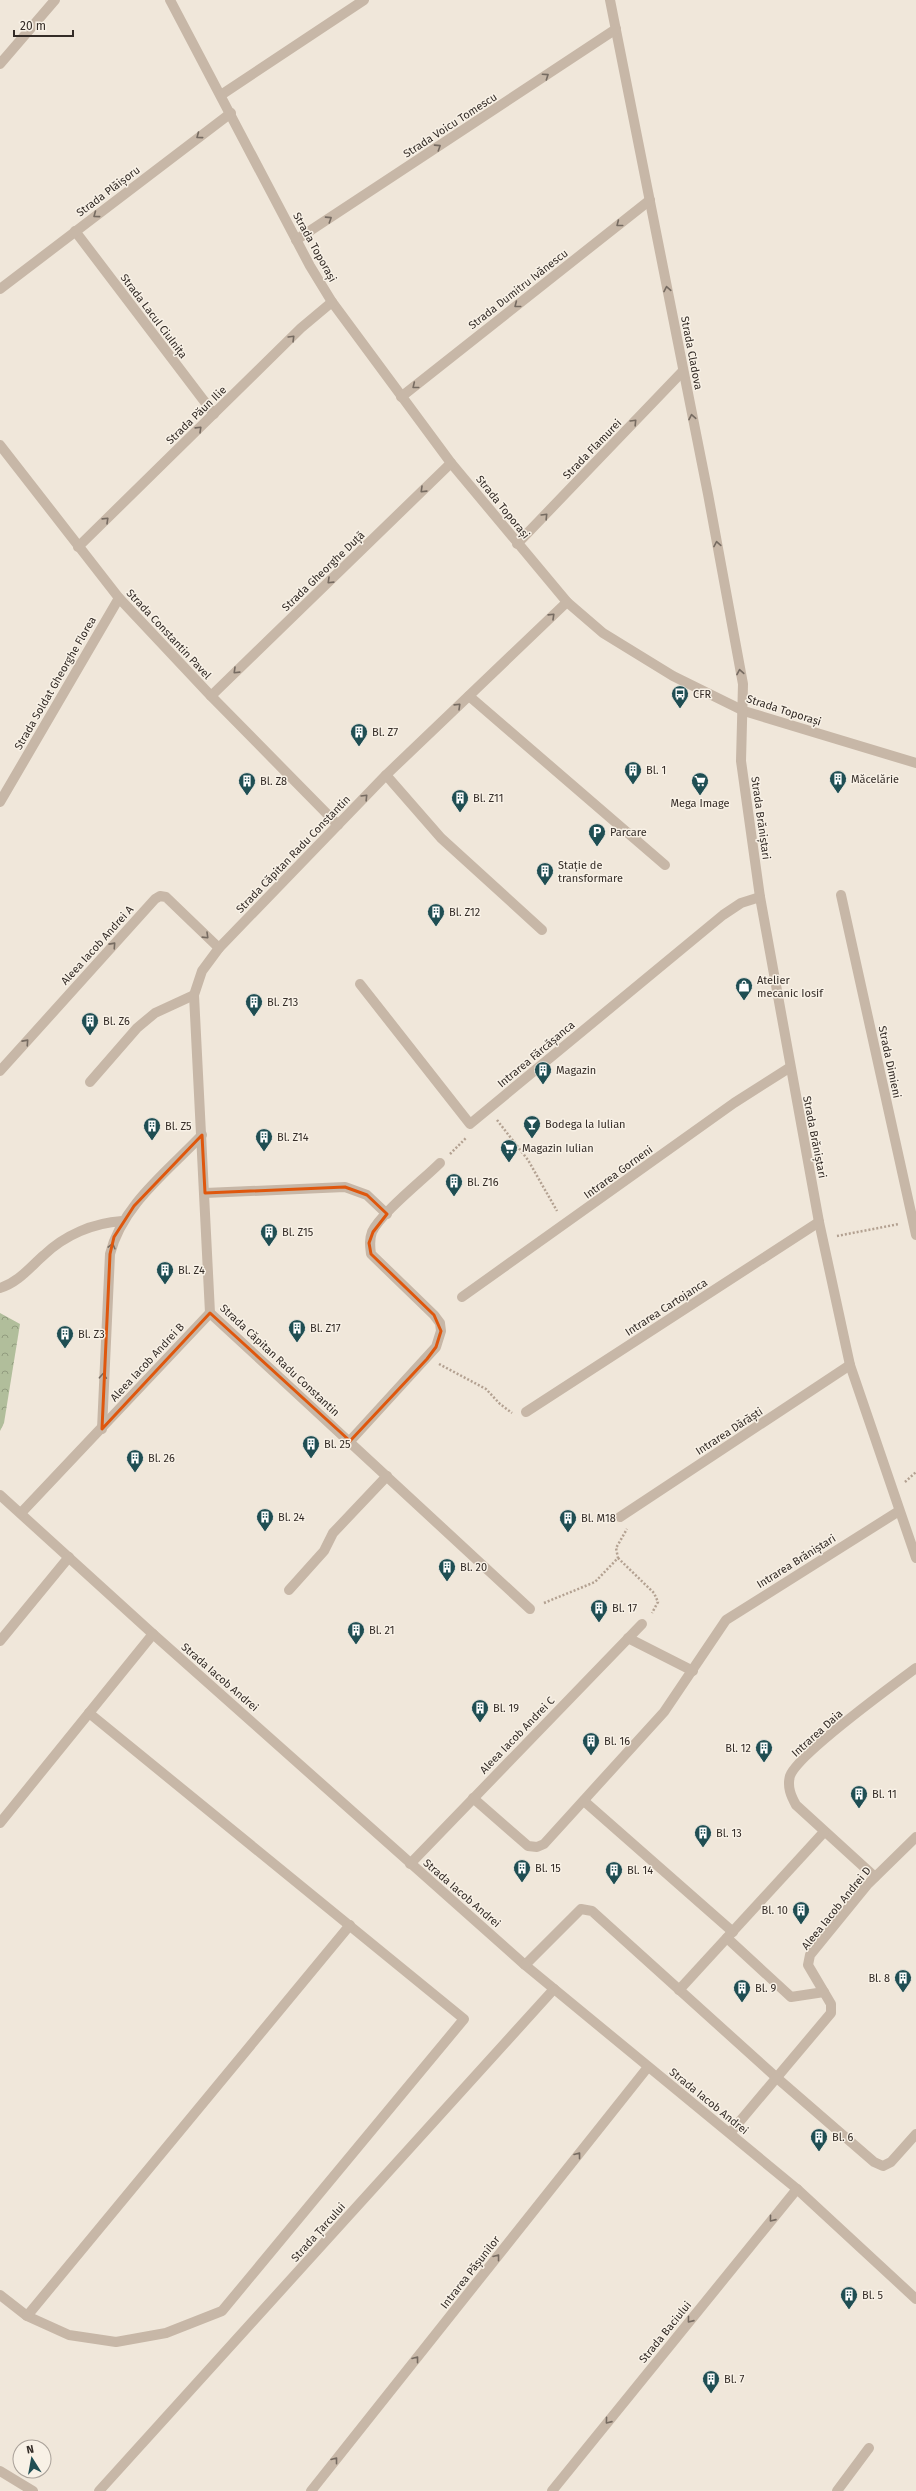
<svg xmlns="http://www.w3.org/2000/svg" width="916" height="2491" font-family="'Fira Sans',sans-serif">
	<defs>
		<pattern id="forest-crowns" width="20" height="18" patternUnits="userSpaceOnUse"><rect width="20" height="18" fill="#b1be9b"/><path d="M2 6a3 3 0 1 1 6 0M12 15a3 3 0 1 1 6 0" fill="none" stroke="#919b7e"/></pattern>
	</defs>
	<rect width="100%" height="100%" fill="#f0e7da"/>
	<path fill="url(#forest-crowns)" d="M0,1313l20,11 -16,99 -4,8z"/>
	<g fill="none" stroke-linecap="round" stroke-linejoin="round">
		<g stroke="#b3a191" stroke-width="2.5" stroke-dasharray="2 2" stroke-linecap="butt">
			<path d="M497,1120l31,40 29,51"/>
			<path d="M450,1154l16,-16"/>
			<path d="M837,1236l62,-12"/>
			<path d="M439,1364l47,25 14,15 12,9"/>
			<path d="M905,1482l11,-10"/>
			<path d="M618,1558l36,35 4,9 -6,11"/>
			<path d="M544,1603l51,-21 23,-24 -2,-10 11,-19"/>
		</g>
		<g stroke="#c7b7a7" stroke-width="10">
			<path d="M170,0l140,266 22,36 119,161 116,139 36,31 70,43 71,35 172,52"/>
			<path d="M610,0l98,494 35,190 -2,77 19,136 59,325 31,143 66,193"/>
			<path d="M0,64l55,-64"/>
			<path d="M221,95l143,-95"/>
			<path d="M75,231l139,183"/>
			<path d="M296,240l320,-211"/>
			<path d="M0,289l231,-176"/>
			<path d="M401,397l249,-197"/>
			<path d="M0,445l119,153 92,98 127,129"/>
			<path d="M517,544l166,-173"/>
			<path d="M78,547l223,-219 31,-26"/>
			<path d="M211,696l240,-233"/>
			<path d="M469,696l196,169"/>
			<path d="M386,775l55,63 101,92"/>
			<path d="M0,802l119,-204"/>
			<path d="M841,895l75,340"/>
			<path d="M360,984l110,140 253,-209 18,-12 19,-6"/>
			<path d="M0,1071l155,-172 5,-3 6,1 53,51"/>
			<path d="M90,1082l47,-54 18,-15 39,-18"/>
			<path d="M205,1193l140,-6 22,8 20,19"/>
			<path d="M0,1288c19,-6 30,-21 44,-33 21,-20 49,-32 78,-34"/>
			<path d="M462,1297l272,-194 55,-35"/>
			<path d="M526,1412l293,-190"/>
			<path d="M102,1429l8,-175c12,-49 58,-83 92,-119"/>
			<path d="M350,1441l86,-94 5,-16 -1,-8 -6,-8 -63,-61c-1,-8 -2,-14 1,-22 9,-19 51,-52 68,-69"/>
			<path d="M0,1495l153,139 372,331 272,224 119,110"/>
			<path d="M21,1513l189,-200"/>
			<path d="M620,1517l230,-152"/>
			<path d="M289,1590l35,-39 9,-18 54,-57"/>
			<path d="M530,1609l-320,-296 -16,-318 8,-24 17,-23 167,-173 181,-173"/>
			<path d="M628,1638l65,33"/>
			<path d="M0,1641l69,-84"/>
			<path d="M473,1798l55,48 9,1 7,-3 120,-132 62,-92 173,-109"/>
			<path d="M584,1801l149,131"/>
			<path d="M0,1823l153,-189"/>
			<path d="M410,1864l232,-240"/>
			<path d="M875,1877l-79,-72c-5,-9 -9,-18 -6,-29 7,-21 103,-91 126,-108"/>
			<path d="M727,1938l64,59 33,-5"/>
			<path d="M525,1965l56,-56 11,2 185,167 97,84 9,4 8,-4 25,-28"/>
			<path d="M679,1990l145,-158"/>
			<path d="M730,2133l101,-120v-9l-23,-39 2,-10 57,-70 49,-48"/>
			<path d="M0,2295l27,21 42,19 47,7 50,-9 56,-22 242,-292 -375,-306"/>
			<path d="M27,2316l323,-391"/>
			<path d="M0,2471l33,20"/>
			<path d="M99,2491l455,-502"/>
			<path d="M311,2491l337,-424"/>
			<path d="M552,2491l245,-302"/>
			<path d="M837,2491l32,-43"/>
		</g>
	</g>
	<defs><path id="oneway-chevron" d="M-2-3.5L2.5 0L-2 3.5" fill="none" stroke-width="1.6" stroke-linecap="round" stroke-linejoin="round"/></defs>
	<g stroke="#766b61">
		<use href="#oneway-chevron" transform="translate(546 76) rotate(-34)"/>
		<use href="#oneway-chevron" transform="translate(199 136) rotate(143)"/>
		<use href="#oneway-chevron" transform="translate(438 147) rotate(-33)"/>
		<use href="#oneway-chevron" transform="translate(96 215) rotate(143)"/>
		<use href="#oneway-chevron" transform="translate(329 219) rotate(-33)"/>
		<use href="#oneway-chevron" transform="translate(619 224) rotate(142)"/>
		<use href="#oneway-chevron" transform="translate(667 289) rotate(-101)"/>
		<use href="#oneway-chevron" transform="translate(517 305) rotate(142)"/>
		<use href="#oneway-chevron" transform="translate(292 338) rotate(-45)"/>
		<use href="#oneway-chevron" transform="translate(415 386) rotate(141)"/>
		<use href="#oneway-chevron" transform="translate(692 417) rotate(-101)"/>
		<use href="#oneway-chevron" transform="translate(634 422) rotate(-46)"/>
		<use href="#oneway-chevron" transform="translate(199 429) rotate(-44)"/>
		<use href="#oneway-chevron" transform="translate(423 490) rotate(136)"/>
		<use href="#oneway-chevron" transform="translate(545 516) rotate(-46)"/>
		<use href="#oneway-chevron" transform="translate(106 520) rotate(-44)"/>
		<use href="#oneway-chevron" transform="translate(717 544) rotate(-100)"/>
		<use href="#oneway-chevron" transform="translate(330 581) rotate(136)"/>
		<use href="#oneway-chevron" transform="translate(552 616) rotate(-44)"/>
		<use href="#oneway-chevron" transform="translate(236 671) rotate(136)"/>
		<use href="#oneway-chevron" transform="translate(740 672) rotate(-100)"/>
		<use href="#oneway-chevron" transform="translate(458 706) rotate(-44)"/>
		<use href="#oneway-chevron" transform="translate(365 797) rotate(-46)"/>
		<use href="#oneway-chevron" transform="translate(206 936) rotate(44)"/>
		<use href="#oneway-chevron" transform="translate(113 945) rotate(-48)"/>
		<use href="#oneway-chevron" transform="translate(26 1042) rotate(-48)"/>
		<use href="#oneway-chevron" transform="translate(112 1246) rotate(-76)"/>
		<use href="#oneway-chevron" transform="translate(103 1376) rotate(-87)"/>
		<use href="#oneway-chevron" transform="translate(578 2155) rotate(-52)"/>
		<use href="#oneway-chevron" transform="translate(772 2219) rotate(129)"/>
		<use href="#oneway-chevron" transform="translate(497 2257) rotate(-52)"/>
		<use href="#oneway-chevron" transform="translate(690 2320) rotate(129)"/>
		<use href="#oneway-chevron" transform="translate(416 2359) rotate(-52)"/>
		<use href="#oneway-chevron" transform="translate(608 2421) rotate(129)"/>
		<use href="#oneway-chevron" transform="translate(335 2460) rotate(-52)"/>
	</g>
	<path fill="none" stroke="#df570d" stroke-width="3" stroke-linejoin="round" d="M202,1135l3,58 140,-6 22,8 20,19 -14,18 -4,11 2,11 63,61 7,16 -5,16 -9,12 -77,82 -140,-128 -108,116 8,-175 4,-17 20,-31z"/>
	<defs>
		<g id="bus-pin" transform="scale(0.9)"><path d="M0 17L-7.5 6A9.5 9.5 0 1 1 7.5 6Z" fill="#1f4e53" stroke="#f8f1e6"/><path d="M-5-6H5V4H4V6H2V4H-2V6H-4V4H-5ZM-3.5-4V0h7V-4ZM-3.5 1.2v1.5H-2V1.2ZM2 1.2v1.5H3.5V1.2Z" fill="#fff"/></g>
		<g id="building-pin" transform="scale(0.9)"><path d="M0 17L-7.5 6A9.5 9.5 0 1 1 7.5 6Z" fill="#1f4e53" stroke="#f8f1e6"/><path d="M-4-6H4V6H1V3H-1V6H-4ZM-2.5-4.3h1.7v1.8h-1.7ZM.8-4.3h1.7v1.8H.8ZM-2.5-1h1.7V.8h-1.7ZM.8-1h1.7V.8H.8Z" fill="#fff"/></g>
		<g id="supermarket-pin" transform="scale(0.9)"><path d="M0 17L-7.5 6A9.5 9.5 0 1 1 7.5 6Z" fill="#1f4e53" stroke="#f8f1e6"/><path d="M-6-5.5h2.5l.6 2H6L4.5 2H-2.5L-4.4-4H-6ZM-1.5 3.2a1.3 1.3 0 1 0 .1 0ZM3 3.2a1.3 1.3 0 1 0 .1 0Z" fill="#fff"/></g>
		<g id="parking-pin" transform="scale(0.9)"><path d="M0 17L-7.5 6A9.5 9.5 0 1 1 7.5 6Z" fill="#1f4e53" stroke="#f8f1e6"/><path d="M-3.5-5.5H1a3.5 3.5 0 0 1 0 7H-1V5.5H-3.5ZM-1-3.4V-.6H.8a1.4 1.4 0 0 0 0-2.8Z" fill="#fff"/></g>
		<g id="shop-pin" transform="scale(0.9)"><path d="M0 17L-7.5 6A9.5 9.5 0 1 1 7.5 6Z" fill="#1f4e53" stroke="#f8f1e6"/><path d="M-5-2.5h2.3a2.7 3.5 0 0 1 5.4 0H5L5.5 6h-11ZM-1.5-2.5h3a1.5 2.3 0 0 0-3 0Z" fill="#fff"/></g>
		<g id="bar-pin" transform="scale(0.9)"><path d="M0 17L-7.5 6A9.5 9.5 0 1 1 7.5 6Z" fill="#1f4e53" stroke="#f8f1e6"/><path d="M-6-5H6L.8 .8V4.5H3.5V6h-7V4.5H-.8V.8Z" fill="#fff"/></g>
	</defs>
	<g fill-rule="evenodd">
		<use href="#bus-pin" x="680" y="694"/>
		<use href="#building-pin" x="359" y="732"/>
		<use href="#building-pin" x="633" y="770"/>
		<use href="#building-pin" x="838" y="779"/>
		<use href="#building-pin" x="247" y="781"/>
		<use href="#supermarket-pin" x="700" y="781"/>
		<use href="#building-pin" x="460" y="798"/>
		<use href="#parking-pin" x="597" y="832"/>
		<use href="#building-pin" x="545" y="871"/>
		<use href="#building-pin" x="436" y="912"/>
		<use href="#shop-pin" x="744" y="986"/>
		<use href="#building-pin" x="254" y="1002"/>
		<use href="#building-pin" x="90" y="1021"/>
		<use href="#building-pin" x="543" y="1070"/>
		<use href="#bar-pin" x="532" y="1124"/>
		<use href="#building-pin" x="152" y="1126"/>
		<use href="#building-pin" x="264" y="1137"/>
		<use href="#supermarket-pin" x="509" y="1148"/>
		<use href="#building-pin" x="454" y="1182"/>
		<use href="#building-pin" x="269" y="1232"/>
		<use href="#building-pin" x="165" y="1270"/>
		<use href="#building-pin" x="297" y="1328"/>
		<use href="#building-pin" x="65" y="1334"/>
		<use href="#building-pin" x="311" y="1444"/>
		<use href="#building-pin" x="135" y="1458"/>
		<use href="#building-pin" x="265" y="1517"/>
		<use href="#building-pin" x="568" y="1518"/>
		<use href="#building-pin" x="447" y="1567"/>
		<use href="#building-pin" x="599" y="1608"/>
		<use href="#building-pin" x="356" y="1630"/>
		<use href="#building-pin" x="480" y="1708"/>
		<use href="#building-pin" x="591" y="1741"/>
		<use href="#building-pin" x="764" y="1748"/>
		<use href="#building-pin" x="859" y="1794"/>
		<use href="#building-pin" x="703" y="1833"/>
		<use href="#building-pin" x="522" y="1868"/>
		<use href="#building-pin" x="614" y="1870"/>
		<use href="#building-pin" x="801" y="1910"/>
		<use href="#building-pin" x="903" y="1978"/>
		<use href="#building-pin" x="742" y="1988"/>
		<use href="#building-pin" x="819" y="2137"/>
		<use href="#building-pin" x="849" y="2295"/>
		<use href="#building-pin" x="711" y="2379"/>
	</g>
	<g text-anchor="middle" stroke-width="3" stroke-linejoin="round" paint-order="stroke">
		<g font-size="11" fill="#342c27" stroke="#f8f1e6">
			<text transform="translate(450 125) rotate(-33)" y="4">Strada Voicu Tomescu</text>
			<text transform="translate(108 191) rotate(-37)" y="4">Strada Plăișoru</text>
			<text transform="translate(315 247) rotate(61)" y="4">Strada Toporași</text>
			<text transform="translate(518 289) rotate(-38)" y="4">Strada Dumitru Ivănescu</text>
			<text transform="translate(154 316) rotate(53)" y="4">Strada Lacul Ciulnița</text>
			<text transform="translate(692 353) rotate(79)" y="4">Strada Cladova</text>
			<text transform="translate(196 415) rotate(-44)" y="4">Strada Păun Ilie</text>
			<text transform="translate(592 449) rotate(-46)" y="4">Strada Flamurei</text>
			<text transform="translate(503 507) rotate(51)" y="4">Strada Toporași</text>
			<text transform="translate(323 571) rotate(-44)" y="4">Strada Gheorghe Duță</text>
			<text transform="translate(169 634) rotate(47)" y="4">Strada Constantin Pavel</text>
			<text transform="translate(55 683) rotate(-60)" y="4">Strada Soldat Gheorghe Florea</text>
			<text transform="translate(784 710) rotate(18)" y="4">Strada Toporași</text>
			<text transform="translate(761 818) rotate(82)" y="4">Strada Brăniștari</text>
			<text transform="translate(293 854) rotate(-46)" y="4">Strada Căpitan Radu Constantin</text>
			<text transform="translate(97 945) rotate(-48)" y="4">Aleea Iacob Andrei A</text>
			<text transform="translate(536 1054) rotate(-40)" y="4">Intrarea Fărcășanca</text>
			<text transform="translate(890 1062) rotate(78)" y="4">Strada Dimieni</text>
			<text transform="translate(815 1137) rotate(79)" y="4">Strada Brăniștari</text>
			<text transform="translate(618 1172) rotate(-36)" y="4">Intrarea Gorneni</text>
			<text transform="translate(666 1307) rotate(-33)" y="4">Intrarea Cartojanca</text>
			<text transform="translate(280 1360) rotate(43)" y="4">Strada Căpitan Radu Constantin</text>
			<text transform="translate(147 1362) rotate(-47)" y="4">Aleea Iacob Andrei B</text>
			<text transform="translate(729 1431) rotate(-33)" y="4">Intrarea Dărăști</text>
			<text transform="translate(796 1561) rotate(-32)" y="4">Intrarea Brăniștari</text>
			<text transform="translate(220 1677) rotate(41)" y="4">Strada Iacob Andrei</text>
			<text transform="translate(817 1733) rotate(-42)" y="4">Intrarea Daia</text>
			<text transform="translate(517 1735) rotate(-46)" y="4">Aleea Iacob Andrei C</text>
			<text transform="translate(462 1893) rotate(41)" y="4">Strada Iacob Andrei</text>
			<text transform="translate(836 1908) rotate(-51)" y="4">Aleea Iacob Andrei D</text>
			<text transform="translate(709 2101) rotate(39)" y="4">Strada Iacob Andrei</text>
			<text transform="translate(318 2232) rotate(-48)" y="4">Strada Țarcului</text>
			<text transform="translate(470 2272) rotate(-52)" y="4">Intrarea Pășunilor</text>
			<text transform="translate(665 2332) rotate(-51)" y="4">Strada Baciului</text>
		</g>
		<g font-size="11" fill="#342c27" stroke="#f8f1e6" text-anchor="start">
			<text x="693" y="698">CFR</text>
			<text x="372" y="736">Bl. Z7</text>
			<text x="646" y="774">Bl. 1</text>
			<text x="851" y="783">Măcelărie</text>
			<text x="260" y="785">Bl. Z8</text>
			<text x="473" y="802">Bl. Z11</text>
			<text x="700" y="807" text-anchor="middle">Mega Image</text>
			<text x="610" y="836">Parcare</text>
			<text x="558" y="869">Stație de<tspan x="558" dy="13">transformare</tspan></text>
			<text x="449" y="916">Bl. Z12</text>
			<text x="757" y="984">Atelier<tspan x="757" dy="13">mecanic Iosif</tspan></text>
			<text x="267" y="1006">Bl. Z13</text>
			<text x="103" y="1025">Bl. Z6</text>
			<text x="556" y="1074">Magazin</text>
			<text x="545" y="1128">Bodega la Iulian</text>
			<text x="165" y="1130">Bl. Z5</text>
			<text x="277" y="1141">Bl. Z14</text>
			<text x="522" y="1152">Magazin Iulian</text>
			<text x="467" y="1186">Bl. Z16</text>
			<text x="282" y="1236">Bl. Z15</text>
			<text x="178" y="1274">Bl. Z4</text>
			<text x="310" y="1332">Bl. Z17</text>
			<text x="78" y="1338">Bl. Z3</text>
			<text x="324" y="1448">Bl. 25</text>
			<text x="148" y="1462">Bl. 26</text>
			<text x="278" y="1521">Bl. 24</text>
			<text x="581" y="1522">Bl. M18</text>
			<text x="460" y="1571">Bl. 20</text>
			<text x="612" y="1612">Bl. 17</text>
			<text x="369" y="1634">Bl. 21</text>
			<text x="493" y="1712">Bl. 19</text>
			<text x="604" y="1745">Bl. 16</text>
			<text x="751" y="1752" text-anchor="end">Bl. 12</text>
			<text x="872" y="1798">Bl. 11</text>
			<text x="716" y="1837">Bl. 13</text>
			<text x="535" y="1872">Bl. 15</text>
			<text x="627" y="1874">Bl. 14</text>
			<text x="788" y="1914" text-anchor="end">Bl. 10</text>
			<text x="890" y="1982" text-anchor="end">Bl. 8</text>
			<text x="755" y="1992">Bl. 9</text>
			<text x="832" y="2141">Bl. 6</text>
			<text x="862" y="2299">Bl. 5</text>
			<text x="724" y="2383">Bl. 7</text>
		</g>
	</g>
	<g transform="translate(32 2459) rotate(349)"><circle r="19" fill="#f8f1e6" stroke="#aaa29a"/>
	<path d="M0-3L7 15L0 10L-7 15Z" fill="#1f4e53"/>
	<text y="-6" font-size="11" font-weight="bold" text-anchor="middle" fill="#342c27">N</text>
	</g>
	<path d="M14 30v6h59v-6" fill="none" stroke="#342c27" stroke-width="2"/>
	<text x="20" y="30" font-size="12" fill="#342c27" stroke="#f8f1e6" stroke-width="3" paint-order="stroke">20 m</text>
</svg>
